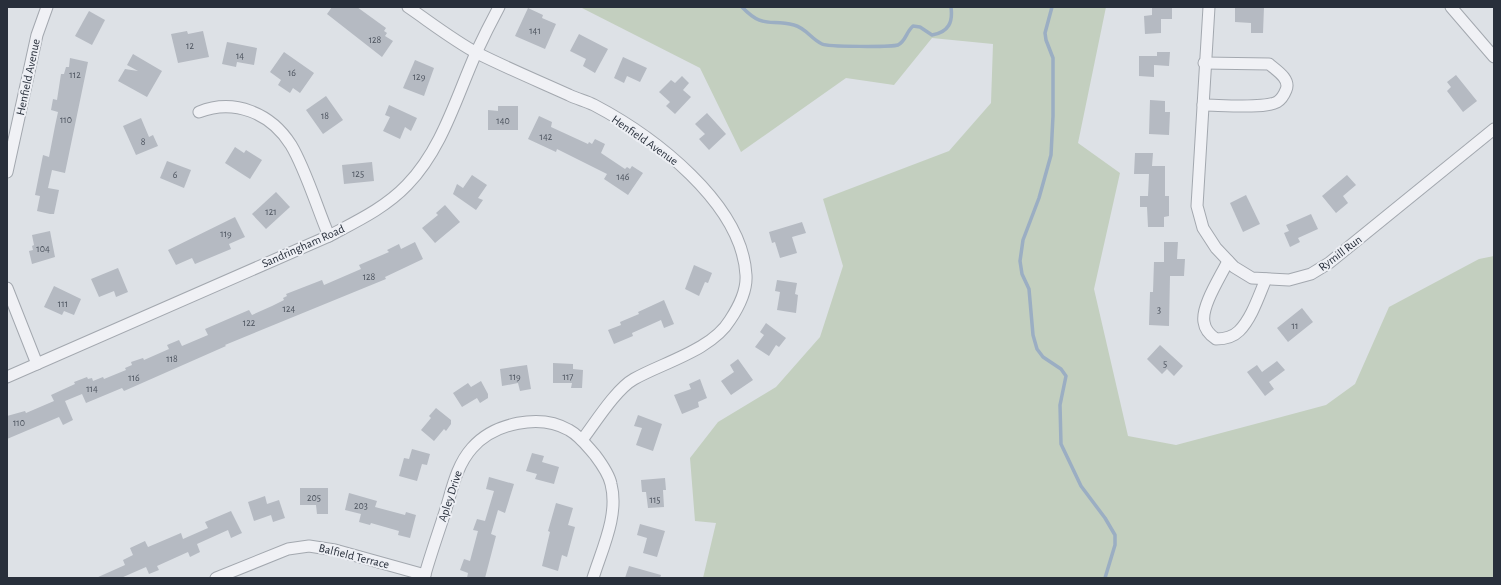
<svg xmlns="http://www.w3.org/2000/svg" width="1501" height="585" font-family="'Alegreya Sans',sans-serif">
	<rect width="100%" height="100%" fill="#dde1e6"/>
	<path fill="#c3cfbf" d="M580,7h526l-28,136 42,30 -26,116 34,147 48,9 150,-40 29,-21 34,-77 90,-48 15,-3v322h-791l13,-55 -21,-2 -5,-63 28,-36 58,-35 44,-50 23,-71 -20,-67 126,-48 42,-48 2,-59 -61,-6 -38,47 -48,-7 -105,74 -41,-84z"/>
	<g fill="none" stroke-linecap="round" stroke-linejoin="round">
		<g stroke="#9baec3" stroke-width="3.5">
			<path d="M742,7c21,22 27,12 52,18 12,3 17,14 28,19 5,3 70,3 76,1 8,-4 8,-13 15,-19l7,1 12,8c17,-3 21,-13 19,-28"/>
			<path d="M1052,7l-7,26 1,7 7,18v58l-2,39 -12,43 -16,42 -3,21 2,13 7,15 4,46 4,14 6,8 18,12 5,7 -6,29 1,39 20,42 24,32 10,17v10l-10,33"/>
		</g>
	</g>
	<g fill="#b5bac2">
		<path d="M332,7h25l29,21 -2,3 3,2 -2,3 8,5 -11,16 -55,-43z"/>
		<path d="M1152,7h20v12h-11v14l-16,1 -1,-18 8,-1z"/>
		<path d="M1235,7h29l-1,26h-12v-10l-16,-1z"/>
		<path d="M528,8l15,7 -1,3 14,6 -11,25 -30,-13z"/>
		<path d="M89,11l16,9 -13,25 -17,-9z"/>
		<path d="M187,31l1,3 15,-3 6,26 -31,6 -7,-29z"/>
		<path d="M579,34l29,15 -13,24 -12,-7 3,-7 -16,-8z"/>
		<path d="M227,42l30,6 -3,17 -17,-3 -1,5 -14,-3z"/>
		<path d="M284,52l30,21 -14,20 -7,-5 -3,5 -12,-8 3,-5 -11,-8z"/>
		<path d="M1157,52h13l-1,14 -15,-1v12l-15,-1v-20h18z"/>
		<path d="M133,54l29,17 -15,26 -29,-16 7,-12 13,2 -11,-6z"/>
		<path d="M623,57l24,11 -7,14 -13,-6 -3,7 -10,-5z"/>
		<path d="M70,58l18,4 -23,111 -13,-3 -4,18 11,2 -5,24h-4l-13,-3 3,-15 -5,-1 8,-40 6,2 6,-31 3,-14 -7,-2 2,-11 4,1 4,-26h3l2,-7h3z"/>
		<path d="M415,60l19,8 -10,28 -21,-8z"/>
		<path d="M1456,75l21,26 -14,11 -16,-21 4,-4 -4,-5z"/>
		<path d="M682,76l7,7 -6,7 8,7 -16,17 -9,-8 4,-4 -11,-10 12,-12 4,3z"/>
		<path d="M326,96l17,24 -20,14 -17,-24z"/>
		<path d="M1150,100l15,1v11h5l-1,23 -20,-1z"/>
		<path d="M389,105l28,13 -6,13 -6,-4 -5,12 -17,-8 7,-14 -5,-2z"/>
		<path d="M498,106h20v24h-30v-20l10,1z"/>
		<path d="M707,113l19,21 -17,16 -10,-11 6,-5 -10,-10z"/>
		<path d="M539,116l13,6 -1,5 37,17 1,-2 3,2 3,-5 10,5 -4,9 24,16 2,-2 3,2 2,-3 11,7 -15,22 -24,-16 3,-5 -50,-25 -1,3 -28,-13z"/>
		<path d="M141,118l8,19 4,-2 5,11 -22,9 -13,-29z"/>
		<path d="M235,147l9,6 2,-3 16,10 -12,19 -25,-16z"/>
		<path d="M1135,153h18l-1,13h13v30h4v20l-5,1v10h-16l-1,-20h-7v-11h8l1,-22h-15z"/>
		<path d="M167,161l24,9 -7,18 -24,-10z"/>
		<path d="M372,162l2,19 -30,3 -2,-19z"/>
		<path d="M472,175l15,10 -9,13 5,2 -7,10 -23,-16 4,-10 6,4z"/>
		<path d="M1347,175l9,10 -13,11 5,7 -12,10 -14,-17z"/>
		<path d="M276,192l14,15 -24,22 -14,-15z"/>
		<path d="M1246,195l14,29 -17,8 -13,-29z"/>
		<path d="M445,205l15,17 -25,21 -13,-15 16,-13 -2,-2z"/>
		<path d="M1311,214l7,15 -20,9 2,4 -10,5 -6,-14 5,-2 -3,-6z"/>
		<path d="M235,217l10,20 -16,7 2,5 -36,15 -3,-6 -16,7 -8,-15z"/>
		<path d="M802,222l4,11 -14,4 5,16 -17,5 -5,-16 -3,1 -3,-11z"/>
		<path d="M50,231l5,26 -23,7 -3,-13 4,-1 -1,-4 2,-1 -2,-10z"/>
		<path d="M415,242l8,17 -38,18 1,2 -161,66 1,1 -102,45 -2,-3 -36,15 -4,-9 -17,7 8,19 -10,5 -4,-8 -52,22v-23l18,-5 1,2 28,-12 -3,-6 24,-11 -1,-2 13,-5 1,2 4,-1 1,3 10,-4 1,2 22,-9 -1,-2 7,-3 -1,-3 12,-4 1,2 25,-11 -2,-4 12,-5 3,6 26,-11 -3,-6 44,-19 3,5 20,-9 12,-6 -1,-2 4,-2 -1,-2 36,-14 2,5 37,-16 -2,-4 30,-13 -2,-2 12,-6 2,5z"/>
		<path d="M1164,242h14l-1,17h8l-1,17h-14l-1,50 -20,-1 1,-33h3l1,-30h10z"/>
		<path d="M694,265l18,8 -4,10 -3,-1 -6,14 -14,-7z"/>
		<path d="M118,268l10,24 -12,5 -2,-6 -15,6 -8,-18z"/>
		<path d="M777,280l20,3 -2,11 3,1 -2,18 -19,-3 3,-18 -5,-1z"/>
		<path d="M54,286l27,13 -7,16 -10,-4 -2,4 -18,-8z"/>
		<path d="M664,300l10,24 -10,4 -3,-8 -29,13 1,3 -19,8 -6,-14 13,-5 -1,-3 19,-8 -1,-2z"/>
		<path d="M1302,308l11,14 -25,20 -11,-14z"/>
		<path d="M766,323l20,15 -7,9 -3,-2 -7,11 -14,-9 9,-12 -4,-3z"/>
		<path d="M1160,345l23,21 -9,10 -7,-7 -5,5 -15,-15z"/>
		<path d="M738,359l15,21 -22,15 -10,-14 13,-9 -4,-7z"/>
		<path d="M1277,361l8,9 -16,12 5,7 -9,7 -18,-24 10,-7 5,7z"/>
		<path d="M553,363l20,1v5l10,1 -1,18h-11l1,-5h-19z"/>
		<path d="M527,365l4,24 -11,2 -2,-8 -16,3 -2,-17z"/>
		<path d="M700,379l7,19 -9,4 1,5 -17,7 -8,-19 17,-6 -2,-5z"/>
		<path d="M481,381l7,13v4l-8,5 -3,-5 -15,9 -9,-14 15,-10 3,4z"/>
		<path d="M436,408l15,12v4l-5,7 -2,-2 -10,12 -13,-11 10,-12 -2,-2z"/>
		<path d="M638,415l24,9 -9,27 -17,-6 6,-17 -8,-2z"/>
		<path d="M412,449l18,5 -3,11 -5,-1 -5,17 -18,-5 5,-18 5,1z"/>
		<path d="M532,453l12,3 -2,6 17,5 -5,17 -19,-5 2,-5 -11,-3z"/>
		<path d="M489,477l25,7 -9,29 -7,-3 -7,24 5,2 -11,42h-18l1,-5 -8,-3 4,-11 6,2 8,-30 -5,-1 4,-11 8,2 9,-30 -8,-2z"/>
		<path d="M665,478l1,12h-3l1,17 -16,1 -2,-16h-4l-1,-12z"/>
		<path d="M300,488h28v26h-11l-1,-9h-16z"/>
		<path d="M349,493l28,8 -2,6 30,8 1,-3 10,3 -6,23 -12,-3 1,-4 -28,-8 -1,2 -11,-3 2,-8 -16,-4z"/>
		<path d="M265,496l2,8 12,-4 6,18 -12,4 -2,-7 -17,6 -6,-19z"/>
		<path d="M556,503l17,5 -5,17 7,2 -8,30 -5,-2 -4,16 -16,-5 8,-34 -2,-1z"/>
		<path d="M231,511l11,22 -11,5 -3,-8 -31,14 3,8 -10,5 -2,-5 -31,14 2,4 -10,4 -3,-7 -25,11h-25l29,-13 -2,-5 10,-5 -3,-7 15,-7 3,6 33,-14 2,6 25,-11 -3,-6z"/>
		<path d="M640,524l25,7 -8,26 -14,-4 4,-15 -10,-3z"/>
		<path d="M629,566l32,9 -1,3h-35z"/>
	</g>
	<g fill="none" stroke-linecap="round" stroke-linejoin="round">
		<g stroke="#a3a8af" stroke-width="13">
			<g id="minor">
				<path d="M408,7c22,15 45,33 69,46 30,15 61,28 92,42 8,4 17,6 25,10 59,31 148,98 152,170 1,15 -8,33 -16,45 -18,30 -68,43 -96,59 -18,10 -39,44 -52,61"/>
				<path d="M1209,7l-12,199 6,22 13,20 18,19 18,11 37,2 22,-6 18,-11 165,-134"/>
				<path d="M1451,7l43,50"/>
				<path d="M1203,105c17,0 61,4 74,-3 5,-3 7,-7 9,-12 5,-11 -10,-20 -17,-26l-65,-1"/>
				<path d="M199,112c35,-14 72,1 92,33 15,25 26,63 38,91"/>
				<path d="M7,172l30,-137 10,-28"/>
				<path d="M1228,261c-7,15 -27,45 -24,61 1,8 6,13 12,17 8,0 17,-2 23,-8 13,-13 20,-36 27,-52"/>
				<path d="M7,288l30,76"/>
				<path d="M7,377l322,-141c28,-15 56,-28 78,-51 35,-36 49,-87 69,-132 7,-15 15,-31 23,-46"/>
				<path d="M216,578l72,-29 21,-3 26,4 90,25"/>
				<path d="M424,578c6,-22 14,-44 21,-66 7,-22 11,-46 27,-64 22,-25 68,-35 97,-18 11,6 18,16 26,25 6,8 14,19 16,29 8,31 -9,65 -18,94"/>
			</g>
		</g>
		<use href="#minor" stroke="#f0f1f5" stroke-width="11"/>
	</g>
	<g text-anchor="middle" stroke-width="4" stroke-linejoin="round" paint-order="stroke">
		<g font-size="10" fill="#4b525d">
			<text x="535" y="34">141</text>
			<text x="375" y="43">128</text>
			<text x="190" y="49">12</text>
			<text x="240" y="59">14</text>
			<text x="292" y="76">16</text>
			<text x="75" y="78">112</text>
			<text x="419" y="80">129</text>
			<text x="325" y="119">18</text>
			<text x="66" y="123">110</text>
			<text x="503" y="124">140</text>
			<text x="546" y="140">142</text>
			<text x="143" y="145">8</text>
			<text x="358" y="177">125</text>
			<text x="175" y="178">6</text>
			<text x="623" y="180">146</text>
			<text x="271" y="215">121</text>
			<text x="226" y="237">119</text>
			<text x="43" y="252">104</text>
			<text x="369" y="280">128</text>
			<text x="63" y="307">111</text>
			<text x="289" y="312">124</text>
			<text x="1159" y="313">3</text>
			<text x="249" y="326">122</text>
			<text x="1295" y="329">11</text>
			<text x="172" y="362">118</text>
			<text x="1165" y="367">5</text>
			<text x="515" y="380">119</text>
			<text x="568" y="380">117</text>
			<text x="134" y="381">116</text>
			<text x="92" y="392">114</text>
			<text x="19" y="426">110</text>
			<text x="314" y="501">205</text>
			<text x="655" y="503">115</text>
			<text x="361" y="509">203</text>
		</g>
		<g font-size="12" fill="#282f3b" stroke="#edeff4">
			<text transform="translate(28 77) rotate(-78)" y="4">Henfield Avenue</text>
			<text transform="translate(645 140) rotate(35)" y="4">Henfield Avenue</text>
			<text transform="translate(303 246) rotate(-24)" y="4">Sandringham Road</text>
			<text transform="translate(1340 253) rotate(-37)" y="4">Rymill Run</text>
			<text transform="translate(450 496) rotate(-72)" y="4">Apley Drive</text>
			<text transform="translate(354 556) rotate(14)" y="4">Balfield Terrace</text>
		</g>
	</g>
	<rect width="1501" height="585" fill="none" stroke="#282f3b" stroke-width="16"/>
</svg>
